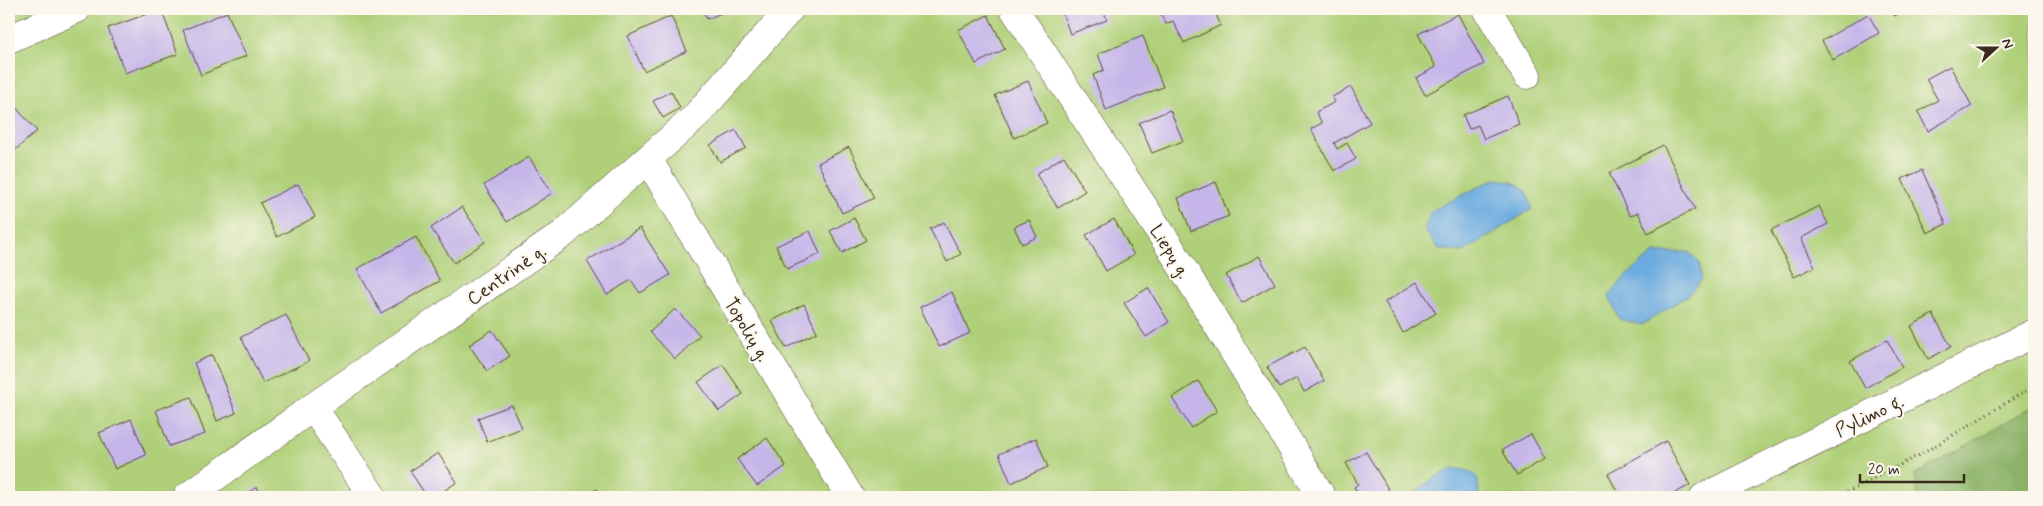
<svg xmlns="http://www.w3.org/2000/svg" width="2043" height="506" font-family="Mynerve,sans-serif">
	<rect width="100%" height="100%" fill="#fbf7ec"/>
	<filter id="ink" filterUnits="userSpaceOnUse"><feTurbulence type="fractalNoise" baseFrequency=".02" numOctaves="2"/><feDisplacementMap in="SourceGraphic" scale="10" xChannelSelector="R" yChannelSelector="G"/><feConvolveMatrix kernelMatrix="1 2 1 2 8 2 1 2 1" color-interpolation-filters="sRGB"/></filter>
	<filter id="wash" filterUnits="userSpaceOnUse"><feTurbulence type="fractalNoise" baseFrequency=".0096" numOctaves="4" result="noise"/><feDisplacementMap in="SourceGraphic" scale="20" xChannelSelector="R" yChannelSelector="G"/><feGaussianBlur stdDeviation="1.12" result="paint"/><feColorMatrix in="noise" values="0 0 0 0 0 0 0 0 0 0 0 0 0 0 0 0 0 1.4 0 .05"/><feComposite in="paint" operator="in"/></filter>
	<g filter="url(#wash)">
		<rect width="100%" height="100%" fill="#f4e3c9"/>
		<path fill="#afd078" stroke="#757d4b" d="M14,9h2020v397l-118,69 2,22h-1909v-486z"/>
		<path fill="#8bb268" stroke="#636e43" d="M2034,406v91h-116l-3,-22z"/>
		<g fill="#6cabdf" stroke="#546a7e">
			<path d="M1494,179c24,3 33,5 38,30l-69,43 -24,-3 -15,-19 7,-19z"/>
			<path d="M1689,252l10,10 3,17 -15,17 -45,29 -23,-6 -10,-23 17,-20 28,-23z"/>
			<path d="M1452,469c24,0 27,5 27,28h-64l1,-5 16,-13z"/>
		</g>
		<g id="blocks">
			<g fill="#c5b5e9">
				<path d="M161,9l17,45 -53,19 -17,-45z"/>
				<path d="M702,9h29l-24,10z"/>
				<path d="M1061,9h42l4,11 -37,14z"/>
				<path d="M1166,9h47l8,16 -37,18 -11,-22 -7,3 -6,-12z"/>
				<path d="M1890,9h16l-11,7z"/>
				<path d="M227,12l19,44 -45,19 -18,-45z"/>
				<path d="M1458,14l26,50 -59,31 -9,-17 20,-11 -18,-33z"/>
				<path d="M1868,14l11,19 -46,27 -11,-19z"/>
				<path d="M988,15l17,34 -29,15 -18,-34z"/>
				<path d="M671,16l16,35 -43,20 -16,-35z"/>
				<path d="M1143,36l20,51 -57,23 -13,-35 11,-5 -6,-16z"/>
				<path d="M1950,66l22,40 -44,25 -10,-19 20,-12 -12,-21z"/>
				<path d="M1028,81l19,42 -33,15 -19,-43z"/>
				<path d="M1351,87l19,36 -36,20 3,6 10,-6 9,16 -22,12 -23,-42 11,-6 -6,-11 19,-10 -3,-5z"/>
				<path d="M671,91l9,17 -17,10 -10,-17z"/>
				<path d="M1508,96l11,28 -35,15 -6,-14 -9,4 -6,-14z"/>
				<path d="M11,102l26,29 -24,21 -4,-4v-43z"/>
				<path d="M1170,110l13,31 -31,12 -13,-30z"/>
				<path d="M736,130l10,18 -26,14 -10,-17z"/>
				<path d="M1663,145l32,64 -47,24 -10,-21 -8,4 -21,-43z"/>
				<path d="M849,147l25,51 -32,15 -24,-50z"/>
				<path d="M1064,156l21,35 -27,17 -22,-34z"/>
				<path d="M529,157l23,36 -45,29 -23,-37z"/>
				<path d="M1922,170l24,54 -19,9 -25,-54z"/>
				<path d="M1216,182l13,34 -38,15 -13,-33z"/>
				<path d="M298,184l17,33 -38,20 -17,-34z"/>
				<path d="M1819,206l9,18 -27,14 14,29 -21,10 -23,-47z"/>
				<path d="M462,207l23,35 -31,21 -23,-35z"/>
				<path d="M854,218l12,22 -24,13 -12,-22z"/>
				<path d="M1114,219l20,36 -28,16 -20,-36z"/>
				<path d="M1029,220l8,17 -15,7 -8,-17z"/>
				<path d="M944,222l17,32 -14,8 -17,-33z"/>
				<path d="M640,228l30,47 -30,18 -9,-13 -24,15 -20,-34z"/>
				<path d="M810,231l10,23 -33,15 -11,-23z"/>
				<path d="M416,237l24,44 -59,32 -24,-44z"/>
				<path d="M1259,256l16,28 -33,19 -16,-28z"/>
				<path d="M1417,282l19,31 -33,20 -18,-31z"/>
				<path d="M1148,288l21,34 -23,15 -22,-34z"/>
				<path d="M952,292l18,41 -31,14 -19,-40z"/>
				<path d="M804,304l13,28 -31,16 -14,-27z"/>
				<path d="M675,309l25,26 -25,24 -25,-27z"/>
				<path d="M1933,314l18,33 -23,12 -17,-33z"/>
				<path d="M286,315l23,46 -46,22 -22,-46z"/>
				<path d="M492,330l18,26 -23,15 -18,-26z"/>
				<path d="M1887,340l15,27 -37,21 -15,-27z"/>
				<path d="M1305,347l19,34 -20,11 -7,-14 -18,10 -12,-21z"/>
				<path d="M212,355l24,58 -19,8 -23,-58z"/>
				<path d="M723,365l20,29 -24,17 -21,-29z"/>
				<path d="M1198,381l19,30 -26,17 -19,-30z"/>
				<path d="M191,397l14,37 -36,12 -13,-36z"/>
				<path d="M512,405l10,23 -35,14 -9,-24z"/>
				<path d="M131,419l15,36 -31,14 -16,-36z"/>
				<path d="M1531,434l14,25 -28,16 -15,-25z"/>
				<path d="M767,438l19,28 -29,20 -20,-27z"/>
				<path d="M1036,438l12,29 -37,16 -12,-29z"/>
				<path d="M1666,441l24,44 -22,12h-48l-12,-23z"/>
				<path d="M1366,452l27,45h-33l-6,-10 4,-3 -12,-21z"/>
				<path d="M438,453l19,29 -22,15h-8l-17,-26z"/>
				<path d="M257,487l6,10h-22z"/>
				<path d="M597,489l5,8h-19z"/>
			</g>
		</g>
	</g>
	<g filter="url(#ink)">
		<use href="#blocks" fill-opacity="0" stroke="#574638" stroke-width="1"/>
		<g fill="none" stroke-linecap="round" stroke-linejoin="round">
			<g stroke="#574638" stroke-width="29">
				<g id="street">
					<path d="M1014,9l156,238 152,250"/>
					<path d="M1487,9l40,66"/>
					<path d="M9,39l68,-30"/>
					<path d="M648,159l202,338"/>
					<path d="M313,407l60,90"/>
					<path d="M187,497l126,-90 250,-173 131,-116 96,-109"/>
					<path d="M1704,497l330,-164"/>
				</g>
			</g>
			<path stroke="#574638" stroke-width="3" stroke-dasharray="1 4" stroke-linecap="butt" d="M1838,497l87,-45 109,-66"/>
			<use href="#street" stroke="#fff" stroke-width="28"/>
		</g>
	</g>
	<g text-anchor="middle" stroke-width="4" stroke-linejoin="round" paint-order="stroke">
		<g font-size="19" fill="#3b2a1e" stroke="#fbf7ec">
			<text transform="translate(1171 251) rotate(58)" y="7">Liepų g.</text>
			<text transform="translate(506 274) rotate(-35)" y="7">Centrinė g.</text>
			<text transform="translate(748 329) rotate(59)" y="7">Topolių g.</text>
			<text transform="translate(1869 415) rotate(-26)" y="7">Pylimo g.</text>
		</g>
	</g>
	<rect width="2043" height="506" fill="none" stroke="#fbf7ec" stroke-width="30"/>
	<g transform="translate(1996 48) rotate(69)" stroke="#fbf7ec" stroke-width="4" paint-order="stroke">
	<path d="M0-4L9 19L0 12L-9 19Z" fill="#3b2a1e"/>
	<text y="-8" font-size="14" font-weight="bold" text-anchor="middle" fill="#3b2a1e">N</text>
	</g>
	<path d="M1860 474v8h104v-8" fill="none" stroke="#3b2a1e" stroke-width="2.5"/>
	<text x="1868" y="474" font-size="15" fill="#3b2a1e" stroke="#fbf7ec" stroke-width="4" paint-order="stroke">20 m</text>
</svg>
